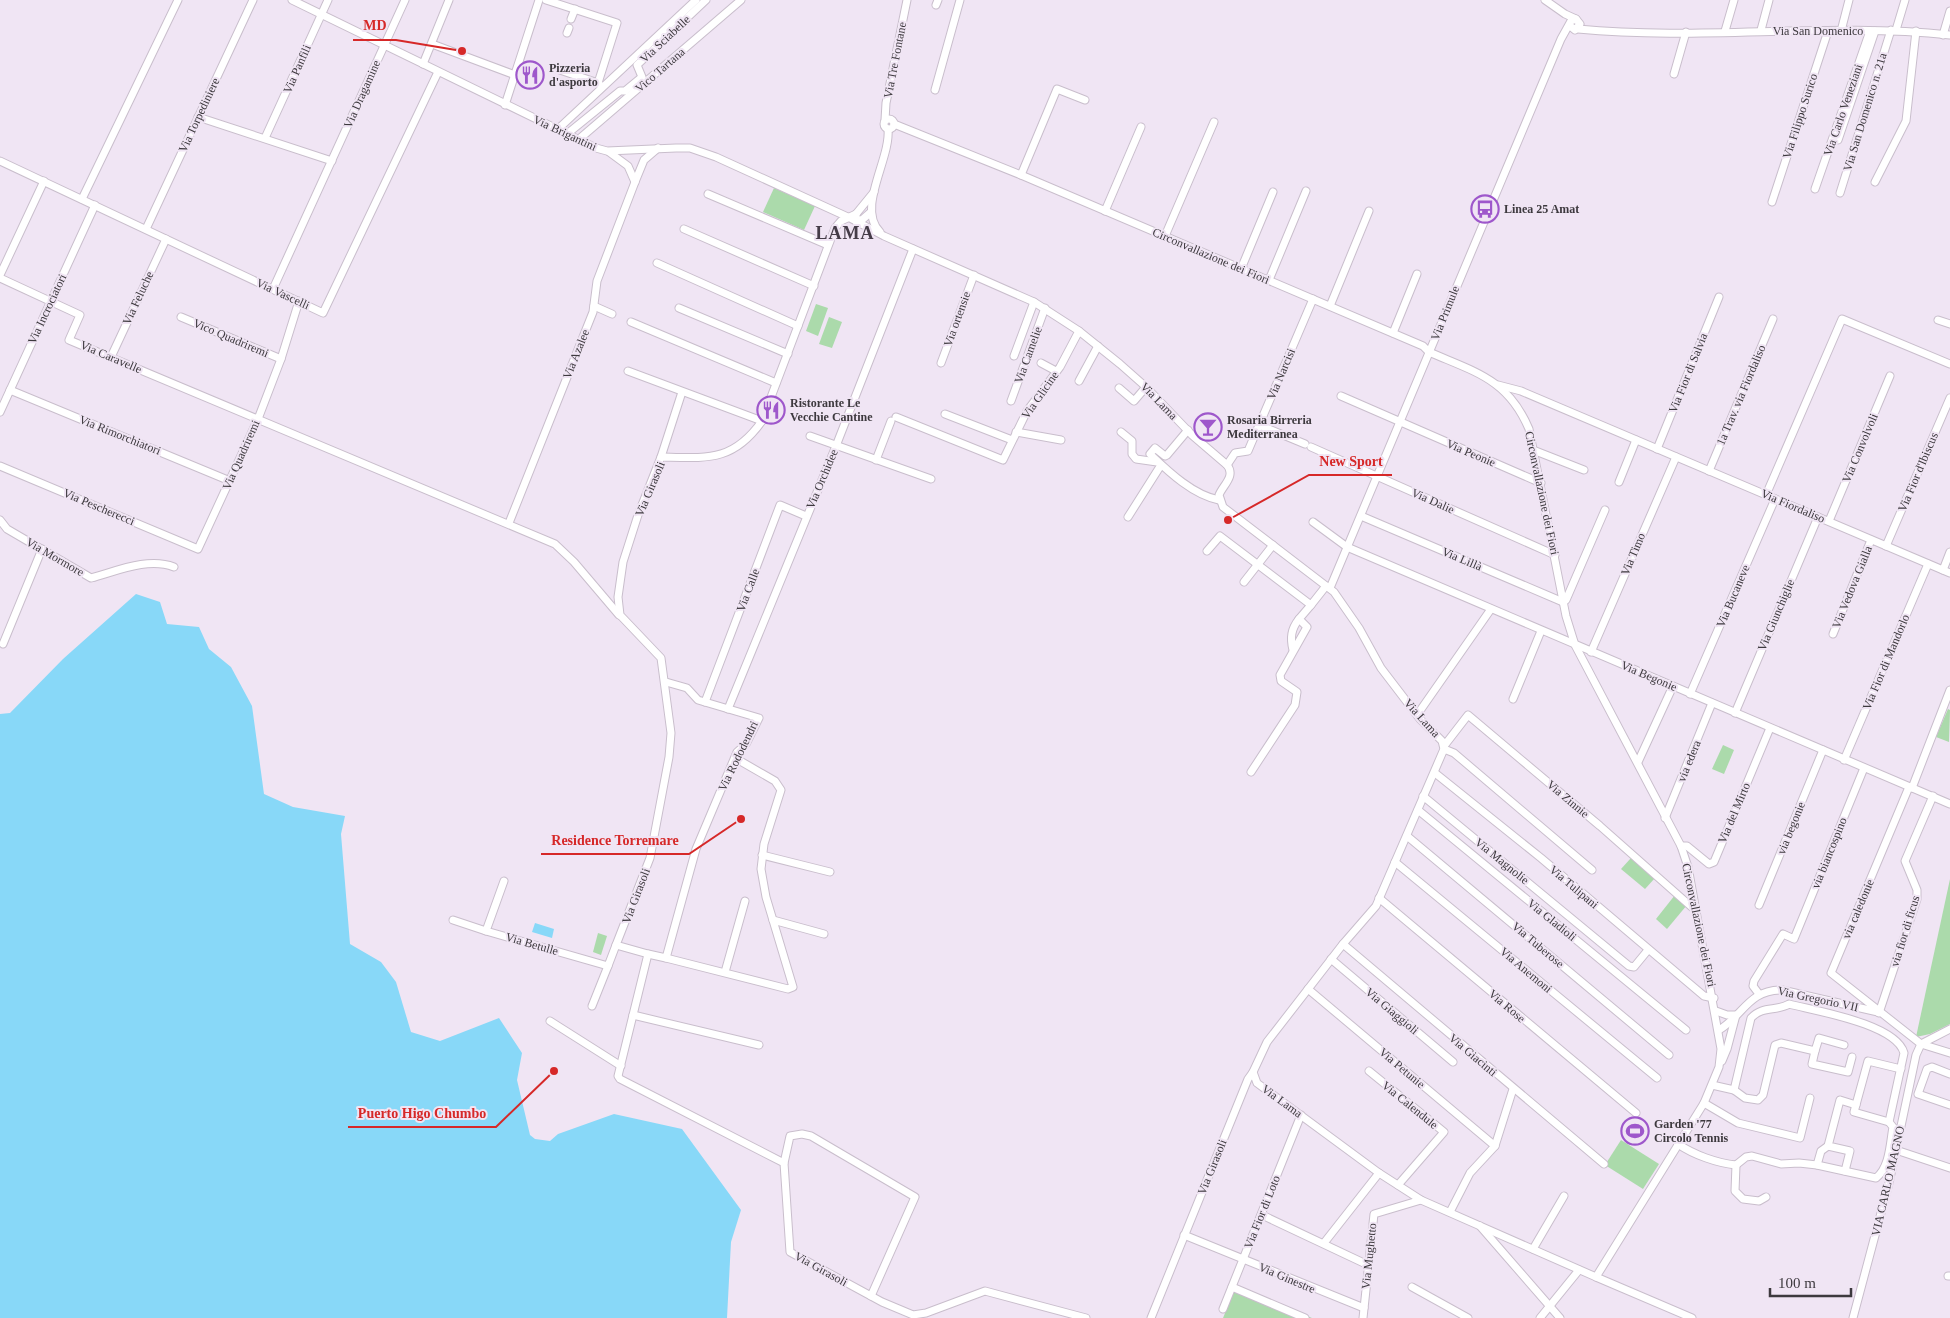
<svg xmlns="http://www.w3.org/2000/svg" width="1950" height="1318" font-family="Georgia,serif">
	<rect width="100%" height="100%" fill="#f0e5f4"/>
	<g fill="#abdaab">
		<path d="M774,188l41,18 -11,24 -41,-18z"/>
		<path d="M816,304l12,4 -10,28 -12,-5z"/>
		<path d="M829,317l13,5 -10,26 -13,-4z"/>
		<path d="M1948,709l2,1 -1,32 -13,-5z"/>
		<path d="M1723,745l11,5 -10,24 -12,-5z"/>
		<path d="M1631,858l24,20 -10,11 -24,-20z"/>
		<path d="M1950,879v145l-20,10 -14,3z"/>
		<path d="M1675,895l12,10 -20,24 -11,-10z"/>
		<path d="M598,933l9,3 -6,19 -8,-3z"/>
		<path d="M1621,1140l38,24 -16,25 -38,-24z"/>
		<path d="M1236,1286l76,32h-89z"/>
	</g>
	<g fill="#88d8f8">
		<path d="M136,594l24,8 7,22 32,3 10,22 22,18 21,39 12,88 29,13 52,9 -4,18 9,110 31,18 15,20 15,50 29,9 59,-23 23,35 -5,27 13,55 5,4 15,2 8,-7 56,-20 68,15 59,81 -10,32 -4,76h-727v-604l10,-1 53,-54z"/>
		<path d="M535,923l19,6 -2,9 -20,-6z"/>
	</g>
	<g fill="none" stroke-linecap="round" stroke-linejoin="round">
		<g stroke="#c9becc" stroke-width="9">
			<g id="minor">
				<path d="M292,0l304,148 11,3 69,-3h14l26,9 134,61 34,18 150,66 45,29 41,33 26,23 46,48 35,30c9,11 -4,20 -8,30l4,12 111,85 25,36 22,40 39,51 22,22 2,8 -68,157 -33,38 -76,98 -14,30 4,11 122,90 42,27 175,77"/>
				<path d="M546,0l71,23 -19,60 4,4"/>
				<path d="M1545,0l20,14 11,5"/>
				<path d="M936,5l2,-5"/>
				<path d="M571,19l4,-10"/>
				<path d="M1578,29c124,12 249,-7 372,6"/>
				<path d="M1761,30l8,-30"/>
				<path d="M1896,30l9,-30"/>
				<path d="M1725,31l9,-31"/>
				<path d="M1841,31l8,-31"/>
				<path d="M567,33l2,-5"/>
				<path d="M1943,35l7,-24"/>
				<path d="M432,44l83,31"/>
				<path d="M423,64l26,-64"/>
				<path d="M554,68l44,15"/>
				<path d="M1674,74l12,-42"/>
				<path d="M935,90l25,-90"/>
				<path d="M505,105l34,-105"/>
				<path d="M198,117l134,44"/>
				<circle cx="889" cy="124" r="5"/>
				<path d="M885,120l1,-17 21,-103"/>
				<path d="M894,124l127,51 402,171 6,6c46,20 79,27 100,77l37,187 9,29 106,201 7,21 33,182 -2,18 -15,36 -108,174 96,41"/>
				<path d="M557,130l139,-130"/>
				<path d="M567,134l53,-43h5l17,-14 -5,-12 69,-65"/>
				<path d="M265,138l63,-138"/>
				<path d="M578,140l163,-140"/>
				<path d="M1838,140l37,-109"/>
				<path d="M609,152l19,14 7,16"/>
				<path d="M0,161l323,152 115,-241"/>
				<path d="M1021,175l36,-86 28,11"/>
				<path d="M1875,182l31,-61 10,-90"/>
				<path d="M1815,189l55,-158"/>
				<path d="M1840,193l51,-163"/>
				<path d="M708,194l120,51"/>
				<path d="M82,199l96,-199"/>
				<path d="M1772,202l56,-171"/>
				<path d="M1105,211l36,-84"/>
				<path d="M856,214l-15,7 -6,7 -73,193c-29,41 -55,37 -101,36l-23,58 -15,47 -5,35 2,18 41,43 10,75 -2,24 -19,101 -34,87 32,9 -30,122 2,3 164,84 6,89 92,50 31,13 13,-2 59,-22 101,27"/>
				<path d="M856,218v-4l18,-22"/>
				<path d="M856,221l7,-2 8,-7"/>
				<path d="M146,229l107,-229"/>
				<path d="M684,229l130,57"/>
				<path d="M880,232c-24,-24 11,-73 8,-103"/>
				<path d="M1165,236l49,-114"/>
				<path d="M657,263l141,63"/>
				<path d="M1241,269l32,-77"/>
				<path d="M0,275l44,-94"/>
				<path d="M0,278l80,37 -11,25 486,204 19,18 45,53"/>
				<path d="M1269,280l37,-89"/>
				<path d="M273,289l132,-289"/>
				<path d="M594,306l18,8"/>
				<path d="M1330,306l39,-95"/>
				<path d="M679,308l109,46"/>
				<path d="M181,317l100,42"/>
				<path d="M1938,320l12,4"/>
				<path d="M631,322l145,61"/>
				<path d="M1393,333l24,-59"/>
				<path d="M1014,356l20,-54"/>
				<path d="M111,357l55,-118"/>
				<path d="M941,363l33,-88"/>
				<path d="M1041,363l15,8"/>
				<path d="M628,371l134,50"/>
				<path d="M1079,381l19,-35"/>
				<path d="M1498,385l23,6 429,182"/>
				<path d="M1119,388l15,13 12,-14"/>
				<path d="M10,390l220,91"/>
				<path d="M1341,396l200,87"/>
				<path d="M1011,401l34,-93"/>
				<path d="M0,412l95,-207"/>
				<path d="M945,414l67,26"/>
				<path d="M896,417l107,43 24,-49 33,-44 19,-36"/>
				<path d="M1259,425l46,19"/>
				<path d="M1188,430l-21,25 -2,1 -10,-8 -5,6c19,18 43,41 69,46"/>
				<path d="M1016,432l45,8"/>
				<path d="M1121,432l11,9v13l4,5 21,3"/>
				<path d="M810,436l121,43"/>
				<path d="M1311,447l244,108"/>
				<path d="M1657,449l62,-152"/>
				<path d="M1533,450l51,20"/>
				<path d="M661,457l21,-65"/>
				<path d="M876,460l15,-39"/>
				<path d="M1227,465l8,-12 13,-2 65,-152"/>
				<path d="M0,466l198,83 60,-130 23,-60 18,-58"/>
				<path d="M1709,471l64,-152"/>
				<path d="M1619,482l17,-42"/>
				<path d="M1766,495l76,-176 108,45"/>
				<path d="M1361,516l202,86 3,-2 39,-90"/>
				<path d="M1128,517l33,-52"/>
				<path d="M0,520l7,9 84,49c26,-7 57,-21 83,-11"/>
				<path d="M1829,521l61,-145"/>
				<path d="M1313,522l34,25 603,257"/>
				<path d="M509,523l84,-211 4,-31 38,-99 9,-22 14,-12"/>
				<path d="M1886,546l64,-148"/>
				<path d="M1207,551l13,-15 91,69 15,-19"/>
				<path d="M1943,570l7,-18"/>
				<path d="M1244,582l29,-37"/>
				<path d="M1330,588l231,-549 10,-18 5,-2 4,5 -5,6 -6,-5"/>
				<path d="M1833,634l38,-94"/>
				<path d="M3,644l39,-95"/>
				<path d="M1293,650c-3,-12 -2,-21 6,-31"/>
				<path d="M1591,652l85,-195"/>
				<path d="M1690,694l85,-195"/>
				<path d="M1513,699l28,-68"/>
				<path d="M705,702l75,-197 26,11"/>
				<path d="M728,709l108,-263 77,-197"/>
				<path d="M1735,713l83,-196"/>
				<path d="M1417,715l74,-106"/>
				<path d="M1444,746l24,-31 132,111 95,84"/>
				<path d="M1444,749l10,4 138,117"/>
				<path d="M1844,760l84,-196"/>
				<path d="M1638,762l35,-76"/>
				<path d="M1251,772l44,-67 2,-13 -16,-11 -1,-6 27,-48 -8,-8 12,-14"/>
				<path d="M1435,773l106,85 163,138 10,2"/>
				<path d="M1909,787l-78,186 90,71 29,9"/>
				<path d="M1912,788l38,-98"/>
				<path d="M1423,796l206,170 5,1 14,-17"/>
				<path d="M1418,810l268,220"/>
				<path d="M1665,818l47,-115"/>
				<path d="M1407,836l262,219"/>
				<path d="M1681,846h6l22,18 5,-2 56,-134"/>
				<path d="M762,855l68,17"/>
				<path d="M1395,862l262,216"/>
				<path d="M504,881l-18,50 122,35 8,-21"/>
				<path d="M1379,898l257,215"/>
				<path d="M1759,905l64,-155"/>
				<path d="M453,920l33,11"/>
				<path d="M773,920l51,14"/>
				<path d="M1343,944l261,220"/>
				<path d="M648,954l18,4 30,-109 41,-97 9,-8 13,-26 -61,-18 -11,-12 -21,-6"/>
				<path d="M666,958l122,31 5,-2 -27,-90 -5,-28 3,-25 17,-54 -6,-9 -40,-23"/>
				<path d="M1331,959l122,103"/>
				<path d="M725,972l20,-71"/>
				<path d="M1308,989l187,157"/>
				<path d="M1759,994l-6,-8 1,-5 29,-47 11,5 70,-171"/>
				<path d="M592,1006l16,-40"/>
				<path d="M1716,1011l11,4h9l-9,34 -5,12"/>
				<path d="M1879,1013l38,-114v-9l-12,-29 28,-65"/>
				<path d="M633,1015l126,30"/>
				<path d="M550,1021l71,45"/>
				<path d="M1719,1030c25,-15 29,-40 63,-40l96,22"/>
				<path d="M1815,1051l-3,13 36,8 4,-15"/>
				<path d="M1369,1071l75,61 -46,53"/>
				<path d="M1950,1074l-18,-7 -5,2 -9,25 32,11"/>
				<path d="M1734,1090l11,8 13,2 5,-5 12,-50 6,-2 34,8 4,-13 25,7"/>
				<path d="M1704,1103l34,20 62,15 10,-40"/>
				<path d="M1889,1122l-35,-10 14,-51 33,8"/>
				<path d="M1678,1144c16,11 39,19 58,21l10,-8 6,-1 29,8 18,-1 18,2 59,13c14,-11 14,-35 17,-51l-4,-5 15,-69c-8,-29 -88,-42 -115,-49 -13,8 -26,1 -38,14l-17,72 -22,-5"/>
				<path d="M1896,1150l54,18"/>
				<path d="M784,1163l6,-27 12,-2 9,2 104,61 -44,99"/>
				<path d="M1736,1165l-1,26 8,8 16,2 7,-4"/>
				<path d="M1817,1165l4,-14 7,-5"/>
				<path d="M1845,1171l5,-20 -22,-5 12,-46 16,5"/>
				<path d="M1450,1212l20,-39 25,-27 18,-57"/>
				<path d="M1262,1215l106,50"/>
				<path d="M1480,1226l80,92"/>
				<path d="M1184,1235l180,73"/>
				<path d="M1324,1243l55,-70"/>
				<path d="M1533,1249l31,-53"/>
				<path d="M1948,1276h2"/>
				<path d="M1232,1287l73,31"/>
				<path d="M1412,1287l56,31"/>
				<path d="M1223,1309l78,-194"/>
				<path d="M1151,1318l97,-239 5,-7"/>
				<path d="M1363,1318l11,-104 47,-14"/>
				<path d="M1540,1318l39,-48"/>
				<path d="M1853,1318l36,-135 27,-128 5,-11 29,-15"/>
			</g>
		</g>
		<use href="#minor" stroke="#fff" stroke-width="7"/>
	</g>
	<defs>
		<g id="restaurant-ring" transform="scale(1.4375)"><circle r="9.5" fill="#f0e5f4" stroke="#9e57cb" stroke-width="1.5"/><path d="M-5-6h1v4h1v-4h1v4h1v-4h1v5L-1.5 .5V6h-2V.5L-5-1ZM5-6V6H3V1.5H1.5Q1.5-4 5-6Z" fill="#9e57cb"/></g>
		<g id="bus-ring" transform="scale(1.4375)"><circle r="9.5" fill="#f0e5f4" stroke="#9e57cb" stroke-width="1.5"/><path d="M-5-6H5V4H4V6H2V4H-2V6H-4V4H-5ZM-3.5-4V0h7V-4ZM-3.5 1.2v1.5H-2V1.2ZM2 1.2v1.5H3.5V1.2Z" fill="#9e57cb"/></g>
		<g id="bar-ring" transform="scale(1.4375)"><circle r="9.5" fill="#f0e5f4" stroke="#9e57cb" stroke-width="1.5"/><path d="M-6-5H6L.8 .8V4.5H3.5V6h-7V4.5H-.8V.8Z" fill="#9e57cb"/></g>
		<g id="stadium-ring" transform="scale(1.4375)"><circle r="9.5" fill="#f0e5f4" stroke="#9e57cb" stroke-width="1.5"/><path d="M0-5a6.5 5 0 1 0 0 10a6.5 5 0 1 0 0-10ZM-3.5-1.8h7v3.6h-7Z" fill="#9e57cb"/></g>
	</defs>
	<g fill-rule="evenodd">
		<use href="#restaurant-ring" x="530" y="75"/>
		<use href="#bus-ring" x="1485" y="209"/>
		<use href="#restaurant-ring" x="771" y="410"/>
		<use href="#bar-ring" x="1208" y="427"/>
		<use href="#stadium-ring" x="1635" y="1131"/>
	</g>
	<g text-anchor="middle" stroke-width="4" stroke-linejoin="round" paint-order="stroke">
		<g font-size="12" fill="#3d393e" stroke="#f0e5f4">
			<text x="1818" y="35">Via San Domenico</text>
			<text transform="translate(665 39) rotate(-43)" y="4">Via Sciabelle</text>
			<text transform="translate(895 60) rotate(-79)" y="4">Via Tre Fontane</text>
			<text transform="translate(297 69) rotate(-66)" y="4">Via Panfili</text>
			<text transform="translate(660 70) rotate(-41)" y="4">Vico Tartana</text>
			<text transform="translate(362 94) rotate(-66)" y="4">Via Dragamine</text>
			<text transform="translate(1843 110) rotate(-71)" y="4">Via Carlo Veneziani</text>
			<text transform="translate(1865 112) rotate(-73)" y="4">Via San Domenico n. 21a</text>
			<text transform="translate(199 115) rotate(-65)" y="4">Via Torpediniere</text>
			<text transform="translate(1800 116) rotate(-72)" y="4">Via Filippo Surico</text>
			<text transform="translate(565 133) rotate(25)" y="4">Via Brigantini</text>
			<text transform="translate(1211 256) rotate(23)" y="4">Circonvallazione dei Fiori</text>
			<text transform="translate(283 294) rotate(25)" y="4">Via Vascelli</text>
			<text transform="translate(138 298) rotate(-65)" y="4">Via Feluche</text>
			<text transform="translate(47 309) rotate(-65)" y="4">Via Incrociatori</text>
			<text transform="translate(1445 313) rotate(-68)" y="4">Via Primule</text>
			<text transform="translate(957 319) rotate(-70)" y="4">Via ortensie</text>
			<text transform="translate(231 338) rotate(23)" y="4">Vico Quadriremi</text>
			<text transform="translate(576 354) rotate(-68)" y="4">Via Azalee</text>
			<text transform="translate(1028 355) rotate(-70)" y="4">Via Camelie</text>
			<text transform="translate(111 357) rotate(23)" y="4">Via Caravelle</text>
			<text transform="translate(1688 373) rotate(-68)" y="4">Via Fior di Salvia</text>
			<text transform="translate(1281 374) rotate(-67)" y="4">Via Narcisi</text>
			<text transform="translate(1040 395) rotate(-55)" y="4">Via Glicine</text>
			<text transform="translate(1741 395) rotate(-67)" y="4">1a Trav. via Fiordaliso</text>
			<text transform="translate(1159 401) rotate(46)" y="4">Via Lama</text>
			<text transform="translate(120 435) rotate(22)" y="4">Via Rimorchiatori</text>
			<text transform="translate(1860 448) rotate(-67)" y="4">Via Convolvoli</text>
			<text transform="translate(1471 453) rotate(23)" y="4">Via Peonie</text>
			<text transform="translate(241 455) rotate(-66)" y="4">Via Quadriremi</text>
			<text transform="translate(1918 472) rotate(-67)" y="4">Via Fior d'Ibiscus</text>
			<text transform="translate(822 479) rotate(-67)" y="4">Via Orchidee</text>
			<text transform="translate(650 489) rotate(-67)" y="4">Via Girasoli</text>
			<text transform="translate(1542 493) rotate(78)" y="4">Circonvallazione dei Fiori</text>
			<text transform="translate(1433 501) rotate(24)" y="4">Via Dalie</text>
			<text transform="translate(1793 506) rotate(23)" y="4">Via Fiordaliso</text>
			<text transform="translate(99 507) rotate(23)" y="4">Via Pescherecci</text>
			<text transform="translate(1633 554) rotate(-67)" y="4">Via Timo</text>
			<text transform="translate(55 557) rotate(30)" y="4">Via Mormore</text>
			<text transform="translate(1462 559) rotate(23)" y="4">Via Lillà</text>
			<text transform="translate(1852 587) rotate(-68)" y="4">Via Vedova Gialla</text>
			<text transform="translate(748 590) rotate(-69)" y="4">Via Calle</text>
			<text transform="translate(1733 596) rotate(-67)" y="4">Via Bucaneve</text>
			<text transform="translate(1776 615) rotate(-67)" y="4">Via Giunchiglie</text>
			<text transform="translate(1886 662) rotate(-67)" y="4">Via Fior di Mandorlo</text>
			<text transform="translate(1649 676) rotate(23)" y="4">Via Begonie</text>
			<text transform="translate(1422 718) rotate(48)" y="4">Via Lama</text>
			<text transform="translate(738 756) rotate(-64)" y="4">Via Rododendri</text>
			<text transform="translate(1689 761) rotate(-68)" y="4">via edera</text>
			<text transform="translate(1568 799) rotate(40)" y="4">Via Zinnie</text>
			<text transform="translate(1734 813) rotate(-67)" y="4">Via del Mirto</text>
			<text transform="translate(1791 828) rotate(-68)" y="4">via begonie</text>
			<text transform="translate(1829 853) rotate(-68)" y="4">via biancospino</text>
			<text transform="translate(1502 861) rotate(39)" y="4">Via Magnolie</text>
			<text transform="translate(1574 887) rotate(40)" y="4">Via Tulipani</text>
			<text transform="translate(636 896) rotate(-69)" y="4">Via Girasoli</text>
			<text transform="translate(1858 909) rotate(-67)" y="4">via caledonie</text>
			<text transform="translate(1552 920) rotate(39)" y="4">Via Gladioli</text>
			<text transform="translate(1699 925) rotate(78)" y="4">Circonvallazione dei Fiori</text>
			<text transform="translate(1905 931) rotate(-73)" y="4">via fior di ficus</text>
			<text transform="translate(532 944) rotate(16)" y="4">Via Betulle</text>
			<text transform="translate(1538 945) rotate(40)" y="4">Via Tuberose</text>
			<text transform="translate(1526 970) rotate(40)" y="4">Via Anemoni</text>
			<text transform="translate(1818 999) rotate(12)" y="4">Via Gregorio VII</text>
			<text transform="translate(1507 1006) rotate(40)" y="4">Via Rose</text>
			<text transform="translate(1392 1011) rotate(40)" y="4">Via Giaggioli</text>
			<text transform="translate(1473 1055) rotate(40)" y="4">Via Giacinti</text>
			<text transform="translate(1402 1068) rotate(40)" y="4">Via Petunie</text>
			<text transform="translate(1282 1101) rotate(36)" y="4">Via Lama</text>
			<text transform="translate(1410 1105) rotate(39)" y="4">Via Calendule</text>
			<text transform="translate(1212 1167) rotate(-68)" y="4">Via Girasoli</text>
			<text transform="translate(1888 1181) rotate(-77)" y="4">VIA CARLO MAGNO</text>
			<text transform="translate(1262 1212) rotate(-68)" y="4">Via Fior di Loto</text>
			<text transform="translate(1369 1256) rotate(-84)" y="4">Via Mughetto</text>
			<text transform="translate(821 1269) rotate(29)" y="4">Via Girasoli</text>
			<text transform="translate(1287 1278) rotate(23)" y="4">Via Ginestre</text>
		</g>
		<g font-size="12" font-weight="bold" fill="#3d393e" stroke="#f0e5f4" text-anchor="start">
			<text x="549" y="72">Pizzeria<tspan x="549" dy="14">d'asporto</tspan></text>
			<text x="1504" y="213">Linea 25 Amat</text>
			<text x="790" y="407">Ristorante Le<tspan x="790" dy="14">Vecchie Cantine</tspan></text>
			<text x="1227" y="424">Rosaria Birreria<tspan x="1227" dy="14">Mediterranea</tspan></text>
			<text x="1654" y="1128">Garden '77<tspan x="1654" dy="14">Circolo Tennis</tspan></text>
		</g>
		<g font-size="18" font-weight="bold" letter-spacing="1" fill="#453c48" stroke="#f0e5f4">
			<text x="845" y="239">LAMA</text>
		</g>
	</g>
	<path fill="none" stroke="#d62828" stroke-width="2" d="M462 51L396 40H353M1228 520L1309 475H1392M741 819L689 854H541M554 1071L496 1127H348"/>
	<g fill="#d62828" stroke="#f0e5f4" stroke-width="2">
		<circle cx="462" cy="51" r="5"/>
		<circle cx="1228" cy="520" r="5"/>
		<circle cx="741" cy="819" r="5"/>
		<circle cx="554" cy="1071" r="5"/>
	</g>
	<g font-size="14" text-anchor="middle" font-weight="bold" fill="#d62828" stroke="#f0e5f4" stroke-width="4" stroke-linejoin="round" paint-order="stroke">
		<text x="375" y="30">MD</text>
		<text x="1351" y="466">New Sport</text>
		<text x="615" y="845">Residence Torremare</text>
		<text x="422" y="1118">Puerto Higo Chumbo</text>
	</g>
	<path d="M1770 1288v8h81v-8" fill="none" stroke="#3d393e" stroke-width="2.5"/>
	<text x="1778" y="1288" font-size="15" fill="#3d393e" stroke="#f0e5f4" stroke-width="4" paint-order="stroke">100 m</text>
</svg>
